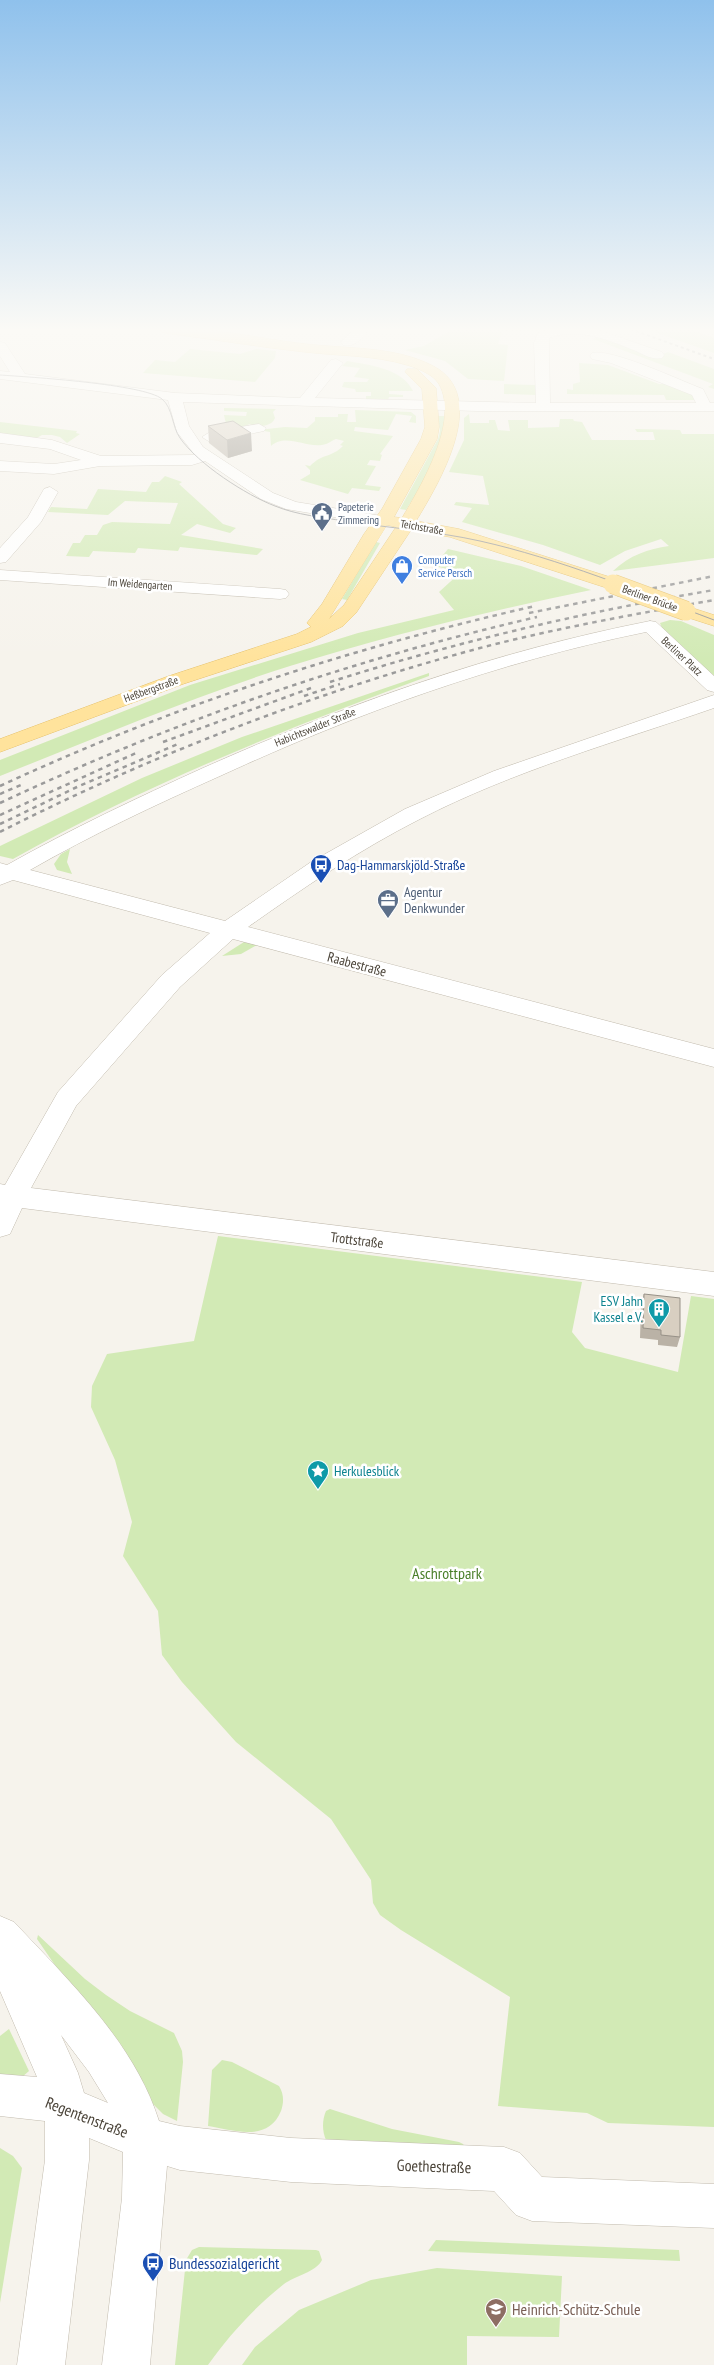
<svg xmlns="http://www.w3.org/2000/svg" width="714" height="2365" font-family="'PT Sans Narrow',sans-serif">
	<rect width="100%" height="100%" fill="#f6f3ec"/>
	<g fill="#d2eab5">
		<path d="M453,329l11,1 102,-1 -64,3 -4,12 10,1 -4,36 -36,-2 -23,-18 -40,-11 19,-4z"/>
		<path d="M646,329h44l24,9v15z"/>
		<path d="M602,336l54,21 12,-5 46,17v20l-6,-2 5,-3 -120,-45z"/>
		<path d="M190,349l50,5 16,-5 20,2 -1,7 -20,24 -112,-9 12,-13 20,2z"/>
		<path d="M347,361c22,4 55,7 66,30h-24v3l14,1v2h-14l-1,3 -22,-1v-3h5v-4h-15l-1,-3 -13,-2 2,-5h23l2,-3 -15,-2 6,-9 -18,-2z"/>
		<path d="M579,363l29,2 51,19h15l20,7 3,9h-31l-2,-5 -97,-1v-5l6,1v-6l7,-2z"/>
		<path d="M504,384l32,1 1,10 -33,-1z"/>
		<path d="M224,408l52,1 -3,3 2,6c-3,8 -13,8 -21,9l-4,-3 -11,4 -13,-4 -2,-9 22,1 1,-4 -23,-1z"/>
		<path d="M355,410l56,2 5,4v7l-7,-1 3,-6 -16,-2 -8,16 -33,-3 -1,4 39,5 -13,18 2,1 -2,6 -10,-1 -3,5 9,1 -11,19 16,2 -2,4 -27,-3 -4,6 -48,-14 10,-6v-4l-5,-5 5,1c13,-13 21,-8 33,-20l-3,-1 4,-4 -8,-2c-3,1 -7,4 -10,5 -18,6 -40,-12 -55,2l-1,-14 -12,-2 27,-3 22,1 8,-7v-4h23v-3h10l-1,8h9z"/>
		<path d="M469,414l1,9h19v-3h6l3,10 12,1 -2,-11h20v8l31,-1 1,-8h13l1,2 8,1 10,18h63l-2,-8h-16l-2,-3 45,1 2,4h32v124l-101,13c17,-16 35,-22 56,-25l-8,-7 -36,12 -25,14 -57,-20 -81,-23 10,-14 -18,-3 2,-3 33,3 -6,-29 -34,-4 15,-32v-22z"/>
		<path d="M438,416h6c4,32 -22,68 -38,94l-6,-1 38,-70 2,-8z"/>
		<path d="M0,422l77,9 -1,2 4,1 -13,9 -7,-6 -8,-2h-10l-7,4 -35,-4z"/>
		<path d="M165,476l17,6 -3,2 44,40 13,4 -6,5 -33,-9 -16,11 82,14 -6,6 -77,-8 -2,4 -40,-3 -3,5 -42,-2 -4,6 -23,-1 7,-13h7l5,-8h12l6,-10 9,-3 58,2 8,-21 -53,-2 -17,14 -60,-3 3,-5 36,2 11,-20 48,3 6,-10h7z"/>
		<path d="M376,542l4,1 -33,57 -5,-1z"/>
		<path d="M448,549l73,17 70,24c-102,21 -202,45 -301,76 -98,31 -194,72 -290,110v-16l190,-75 168,-52 96,-23 -15,-18 22,-20 -27,-6z"/>
		<path d="M670,620l11,1 33,14v43l-52,-50 -2,-5z"/>
		<path d="M429,673v3c-142,52 -284,109 -416,183l-13,-3v-10l142,-68 100,-41z"/>
		<path d="M70,849l-3,13 5,12 -15,-4 -3,-6 7,-10z"/>
		<path d="M244,942l13,3 -16,9 -19,2z"/>
		<path d="M218,1236l364,46 -10,50 13,16 93,24 13,-76 23,3v828l-106,-4 -21,-10 -89,-7 12,-109 -109,-67 -21,-15 -7,-12 -2,-23 -40,-61 -95,-77 -54,-60 -20,-27 -4,-44 -35,-55 9,-34 -17,-62 -24,-53 1,-21 15,-32 87,-13z"/>
		<path d="M38,1935l47,44 21,16 24,16 44,22 8,18 1,11 -6,59 -14,-7 -18,-18 -108,-157z"/>
		<path d="M9,2029l20,42 -14,12 -15,-1v-46z"/>
		<path d="M222,2060l10,2 47,24c5,8 5,16 2,25 -13,32 -48,19 -73,15l4,-56z"/>
		<path d="M330,2109l62,20 67,13 4,2 4,7 -141,-11c-4,-9 -4,-20 0,-29z"/>
		<path d="M0,2148l13,8 9,12 -22,135z"/>
		<path d="M436,2240l243,10 1,11 -252,-10z"/>
		<path d="M199,2247l117,3 3,1 3,9c-6,12 -27,16 -38,24 -30,24 -54,50 -76,81h-33l11,-105 6,-10z"/>
		<path d="M437,2268l125,8 -3,61 -92,-1v29h-225l13,-18 44,-37 72,-30z"/>
	</g>
	<g fill="none" stroke-linecap="round" stroke-linejoin="round">
		<g stroke="#c2bbae" stroke-width="1">
			<g id="minor">
				<path d="M355,329h14c-7,9 -14,19 -26,16l-2,-3z"/>
				<path d="M550,329h46l66,23 2,3 -2,3c-9,2 -18,-3 -26,-7 -28,-11 -58,-24 -87,-13l1,65h146l-4,-8 -81,-32 -19,-4 -2,-3 2,-3c20,-5 89,28 111,36l7,14h4v8h-237l-294,-9 6,24 14,21 70,46 23,9 92,15 2,3 -2,3 -6,2 -96,-16 -25,-10 -56,-38 -13,4 -92,1 -46,8 -54,-3v-10l54,3 27,-4 -31,-11 -50,-6v-10l52,7 49,16 94,-1 -18,-23 -9,-32 -168,-21v-8l10,1 -10,-16v-14l5,1 20,31 150,19 125,5 31,-38 5,-1 7,4 -28,35 221,5 -2,-60 4,-10z"/>
				<path d="M259,424l7,4 -2,3 -54,11 -8,-5 8,-5z"/>
				<path d="M50,487l8,5 -17,30 -35,40 -6,1v-15l28,-31 16,-28z"/>
				<path d="M0,570l280,19 6,1 3,4 -3,4 -6,1 -280,-19z"/>
				<path d="M650,621l6,1 58,54v16l-7,-2 -61,-58c-148,30 -289,81 -426,144 -65,29 -129,59 -190,94l195,51 86,-59 94,-53 89,-38 220,-76v13c-98,34 -201,63 -294,111 -61,31 -117,69 -172,108l466,122v18l-481,-128 -53,48 -104,119 -45,82 683,84v24l-692,-88 -12,26 -10,3v-53l5,1 53,-93 104,-117 48,-42 -197,-53 -13,5v-22l7,2c64,-36 130,-67 196,-97 146,-65 290,-116 447,-147z"/>
				<path d="M0,1916l14,6c55,59 120,120 145,199l21,5 111,12 213,9 16,6 22,24 172,7v44l-182,-7 -16,-6 -22,-24 -203,-9 -111,-12 -13,-4 -17,199h-48l20,-167 1,-46 -34,-14v22l-24,205h-48l28,-205v-39l-45,-5v-42l37,3 -37,-86zM61,2035l28,37 19,31 -24,-10 -6,-20z"/>
			</g>
		</g>
		<g stroke="#e6c16a" stroke-width="1">
			<g id="major">
				<path d="M158,329c49,-4 99,10 148,15 41,5 89,2 127,22 58,30 6,117 -17,155l43,8 160,51 3,4 -3,4h-12l-157,-51 -39,-7 -55,83 -13,13 -32,16 -128,42 -183,68v-13l169,-63 128,-42 14,-7 -4,-4 15,-19 42,-70 18,-25 39,-70 4,-12 -3,-38 -17,-17 2,-3h10l19,19 3,39 -2,12 -43,78 8,1c19,-32 58,-97 37,-134 -6,-10 -22,-16 -32,-19 -33,-10 -69,-9 -102,-13 -47,-5 -93,-13 -140,-19zM387,525l9,2 -52,78 -15,14z"/>
				<path d="M686,606l28,9v11l-34,-11 -3,-4 3,-4z"/>
			</g>
		</g>
		<use href="#minor" fill="#fff" fill-rule="evenodd"/>
		<use href="#major" fill="#ffe39c" fill-rule="evenodd"/>
		<path stroke="#9a9a9a" stroke-width="1" d="M0,375c29,2 144,9 162,24 11,9 10,28 18,39 18,26 66,57 95,68 22,9 46,11 69,15 45,7 91,10 136,20 80,18 157,50 234,79"/>
		<path stroke="#9a9a9a" stroke-width="2" stroke-dasharray="3 3" stroke-linecap="butt" d="M630,329l84,30"/>
		<g stroke="#9a9a9a" stroke-width="2.5" stroke-dasharray="4.5 4.5" stroke-linecap="butt">
			<path d="M529,613l185,-37"/>
			<path d="M330,682c126,-40 254,-70 384,-92"/>
			<path d="M304,696l36,-12"/>
			<path d="M163,742l148,-54"/>
			<path d="M0,786c175,-81 347,-137 535,-180"/>
			<path d="M0,794l23,-10"/>
			<path d="M0,803c177,-83 347,-142 537,-186"/>
			<path d="M0,815l136,-62"/>
			<path d="M0,824l77,-37 101,-43"/>
			<path d="M0,832c151,-77 316,-140 480,-184 77,-20 156,-34 234,-48"/>
		</g>
		<g stroke="#e6c16a" stroke-width="20" stroke-linecap="butt">
			<path id="major-bridge" d="M613,584l73,27"/>
		</g>
		<use href="#major-bridge" stroke="#ffe39c" stroke-width="19"/>
	</g>
	<g fill="#bab2a6">
		<path d="M208,426l44,25 -24,7 -19,-15z"/>
		<path d="M644,1294l36,43 -3,10 -19,-2v-5l-18,-2 1,-34z"/>
	</g>
	<path fill="#979187" d="M251,433l1,18 -24,7 -1,-18z"/>
	<g fill="#d8cfc1" stroke="#979187">
		<path d="M233,421l18,12 -24,7 -19,-14z"/>
		<path d="M644,1294l36,4v39l-19,-2v-5l-18,-2z"/>
	</g>
	<linearGradient id="sky" x2="0" y2="1"><stop stop-color="#8fc1ec"/><stop offset="0.5" stop-color="#fbfaf6"/><stop offset="1" stop-color="#fbfaf6" stop-opacity="0"/></linearGradient>
	<rect width="714" height="660" fill="url(#sky)"/>
	<defs>
		<g id="civic-pin" transform="scale(1.125)"><path d="M0 17L-7.5 6A9.5 9.5 0 1 1 7.5 6Z" fill="#5c6f8a" stroke="#fff"/><path d="M-.6-6.5H3V-4.5H.6V-3L4-1V1h2V6H-6V1h2V-1L-.6-3ZM-1.2 2.5V6h2.4V2.5Z" fill="#fff"/></g>
		<g id="shop-pin" transform="scale(1.125)"><path d="M0 17L-7.5 6A9.5 9.5 0 1 1 7.5 6Z" fill="#3f7fe0" stroke="#fff"/><path d="M-5-2.5h2.3a2.7 3.5 0 0 1 5.4 0H5L5.5 6h-11ZM-1.5-2.5h3a1.5 2.3 0 0 0-3 0Z" fill="#fff"/></g>
		<g id="bus-pin" transform="scale(1.125)"><path d="M0 17L-7.5 6A9.5 9.5 0 1 1 7.5 6Z" fill="#1a4fb4" stroke="#fff"/><path d="M-5-6H5V4H4V6H2V4H-2V6H-4V4H-5ZM-3.5-4V0h7V-4ZM-3.5 1.2v1.5H-2V1.2ZM2 1.2v1.5H3.5V1.2Z" fill="#fff"/></g>
		<g id="office-pin" transform="scale(1.125)"><path d="M0 17L-7.5 6A9.5 9.5 0 1 1 7.5 6Z" fill="#5c6f8a" stroke="#fff"/><path d="M-6-3h4V-5.5h4V-3h4V5H-6ZM-1-4.5V-3h2v-1.5ZM-6 0V1H6V0Z" fill="#fff"/></g>
		<g id="building-pin" transform="scale(1.125)"><path d="M0 17L-7.5 6A9.5 9.5 0 1 1 7.5 6Z" fill="#0f9aa8" stroke="#fff"/><path d="M-4-6H4V6H1V3H-1V6H-4ZM-2.5-4.3h1.7v1.8h-1.7ZM.8-4.3h1.7v1.8H.8ZM-2.5-1h1.7V.8h-1.7ZM.8-1h1.7V.8H.8Z" fill="#fff"/></g>
		<g id="sight-pin" transform="scale(1.125)"><path d="M0 17L-7.5 6A9.5 9.5 0 1 1 7.5 6Z" fill="#0f9aa8" stroke="#fff"/><path d="M0-6L1.8-2.2L6-1.7L2.9 1.2L3.7 5.4L0 3.3L-3.7 5.4L-2.9 1.2L-6-1.7L-1.8-2.2Z" fill="#fff"/></g>
		<g id="school-pin" transform="scale(1.125)"><path d="M0 17L-7.5 6A9.5 9.5 0 1 1 7.5 6Z" fill="#8d6e63" stroke="#fff"/><path d="M0-5L7-2L0 1L-7-2ZM-4 1L0 2.5L4 1V4Q0 6-4 4Z" fill="#fff"/></g>
	</defs>
	<g fill-rule="evenodd">
		<use href="#civic-pin" x="322" y="513"/>
		<use href="#shop-pin" x="402" y="566"/>
		<use href="#bus-pin" x="321" y="865"/>
		<use href="#office-pin" x="388" y="900"/>
		<use href="#building-pin" x="659" y="1309"/>
		<use href="#sight-pin" x="318" y="1471"/>
		<use href="#bus-pin" x="153" y="2263"/>
		<use href="#school-pin" x="496" y="2309"/>
	</g>
	<g text-anchor="middle" stroke-width="5" stroke-linejoin="round" paint-order="stroke">
		<g font-size="11" fill="#4e5e75" stroke="#fff" text-anchor="start">
			<text x="338" y="511">Papeterie<tspan x="338" dy="13">Zimmering</tspan></text>
		</g>
		<g font-size="11" fill="#4b4439" stroke="#fff">
			<text transform="translate(422 527) rotate(10)" y="4">Teichstraße</text>
			<text transform="translate(140 584) rotate(4)" y="4">Im Weidengarten</text>
			<text transform="translate(650 598) rotate(20)" y="4">Berliner Brücke</text>
			<text transform="translate(682 656) rotate(43)" y="4">Berliner Platz</text>
			<text transform="translate(151 689) rotate(-20)" y="4">Heßbergstraße</text>
			<text transform="translate(315 727) rotate(-22)" y="4">Habichtswalder Straße</text>
		</g>
		<g font-size="11" fill="#366cbe" stroke="#fff" text-anchor="start">
			<text x="418" y="564">Computer<tspan x="418" dy="13">Service Persch</tspan></text>
		</g>
		<g font-size="14" fill="#164399" stroke="#fff" text-anchor="start">
			<text x="337" y="870">Dag-Hammarskjöld-Straße</text>
		</g>
		<g font-size="14" fill="#4e5e75" stroke="#fff" text-anchor="start">
			<text x="404" y="897">Agentur<tspan x="404" dy="16">Denkwunder</tspan></text>
		</g>
		<g font-size="14" fill="#4b4439" stroke="#fff">
			<text transform="translate(357 964) rotate(15)" y="5">Raabestraße</text>
			<text transform="translate(357 1240) rotate(7)" y="5">Trottstraße</text>
		</g>
		<g font-size="14" fill="#0d838f" stroke="#fff" text-anchor="end">
			<text x="643" y="1306">ESV Jahn<tspan x="643" dy="16">Kassel e.V.</tspan></text>
			<text x="334" y="1476" text-anchor="start">Herkulesblick</text>
		</g>
		<g font-size="16" fill="#4a7f2a" stroke="#fff">
			<text x="447" y="1579">Aschrottpark</text>
		</g>
		<g font-size="16" fill="#4b4439" stroke="#fff">
			<text transform="translate(87 2117) rotate(21)" y="6">Regentenstraße</text>
			<text transform="translate(434 2166) rotate(2)" y="6">Goethestraße</text>
		</g>
		<g font-size="16" fill="#164399" stroke="#fff" text-anchor="start">
			<text x="169" y="2269">Bundessozialgericht</text>
		</g>
		<g font-size="16" fill="#785e54" stroke="#fff" text-anchor="start">
			<text x="512" y="2315">Heinrich-Schütz-Schule</text>
		</g>
	</g>
</svg>
